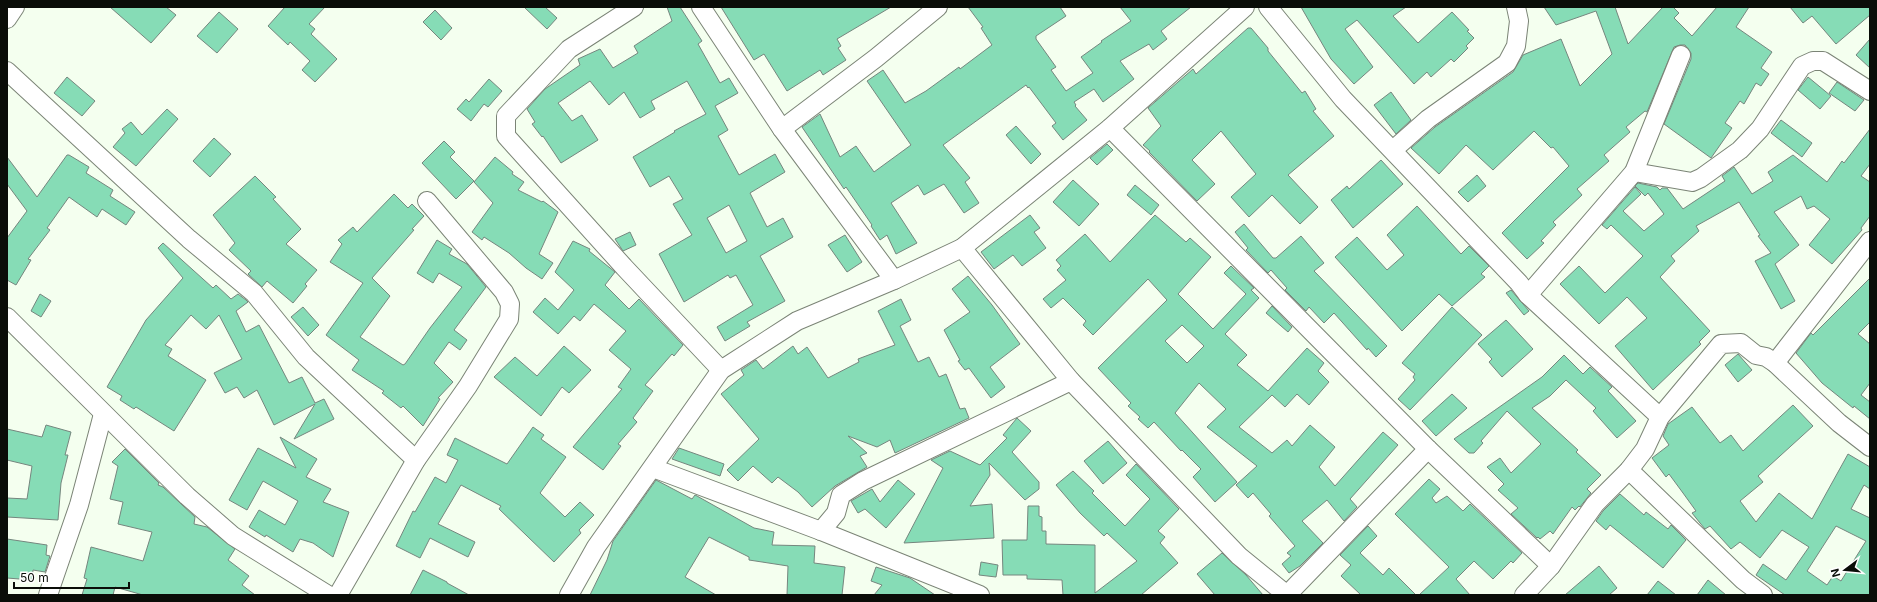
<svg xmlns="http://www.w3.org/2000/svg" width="1877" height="602" font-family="Inter,sans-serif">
	<rect width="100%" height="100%" fill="#f4ffef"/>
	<g fill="#86dcb6" stroke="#75867e" fill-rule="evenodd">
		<path d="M110,7h56l10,8 -25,28z"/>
		<path d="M285,7h40l-16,17 6,5 -4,5 26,25 -22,23 -13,-12 8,-9 -20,-19 -2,3 -20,-19z"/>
		<path d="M524,7h21l12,11 -10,11z"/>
		<path d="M667,7h13l22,34 -4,3 22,39 9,-5 9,15 -23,13 13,24 -10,6 21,39 36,-21 10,18 -35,21 17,34 16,-9 10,19 -33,19 25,45 -38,21 3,4 -25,15 -8,-14 36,-22 -17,-30 -6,3 -2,-3 -44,27 -25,-48 33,-19 -19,-31 10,-5 -14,-23 -19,11 -17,-30 42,-25 -1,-1 32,-17 -19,-33 -36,20 4,8 -15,9 -16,-26 -15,13 -19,-24 -32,22 14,18 10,-6 16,25 -37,23 -18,-27 -1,1 -10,-13 3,-2 -8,-13 18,-20 35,-24 -2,-6 22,-10 13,19 25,-15 -4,-7 38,-25zM729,205l18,36 -21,12 -19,-35z"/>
		<path d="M721,7h170l-54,32 4,7 -3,2 8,12 -23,15 -3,-5 -33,21 -23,-37 -10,6z"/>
		<path d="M968,7h92l6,9 -30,20v3l20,28 -5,3 15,21 27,-18 -12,-16 21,-15 -1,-1 30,-20 -11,-14h71l-30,24 6,8 -14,11 -4,-6 -29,17 14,18 -31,23 -9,-13 -20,13 2,3 -1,1 12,14 -24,20 -11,-14 4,-3 -27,-36 -1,1 -2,-3 -83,60 27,33 -5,4 14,21 -15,10 -20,-29 -20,11 -6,-10 -27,18 26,40 -21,11 -9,-19 -7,5 -9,-14 1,-1 -26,-38 -2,2 -42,-62 18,-13 20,43 16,-11 18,26 37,-27 -44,-64 16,-11 22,33 21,-12 33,-24 1,2 32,-24 -11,-17 2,-1z"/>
		<path d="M1301,7h105l-13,9 25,27 34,-31 17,18 -2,1 7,7 -8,8 2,2 -14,14 -3,-3 -20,18 -4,-5 -13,12 -57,-64 -12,9 28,38 -19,17 -23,-25z"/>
		<path d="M1544,7h71l13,37 35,-37h10l6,6 -5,5 18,18 25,-29h32l-13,20 36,25 -11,16 8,6 -8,12 -5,-3 -12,21 -4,-3 -15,22 7,5 -21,30 -47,-34 27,-65v-6l-6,-8h-5l-6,2 -27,65 -2,-1 -19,16 4,5 -26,23 5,6 -32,28 5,6 -29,27 3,3 -15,16 3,2 -17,16 -25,-26 67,-67 -16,-19 -2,1 -17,-17 -41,39 -27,-25 -27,29 -28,-26 24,-21 78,-55 10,-17 38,-16 19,47 32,-32 -16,-43 -40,14z"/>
		<path d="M1790,7h80v8l-34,29 -24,-28 -9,7z"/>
		<path d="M435,10l17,18 -11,12 -18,-18z"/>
		<path d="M219,12l19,17 -21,24 -20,-17z"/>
		<path d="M1248,28h3l17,20v3l34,42 3,-2 11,18 -3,2 21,25 -46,39 30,32 -18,17 -28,-29 -23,22 -18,-20 25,-23 -35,-43 -29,29 23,24 -18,17 -48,-49 1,-1 -7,-6 18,-19 -13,-18 45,-39 3,5z"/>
		<path d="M1870,39v29l-14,-13z"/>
		<path d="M67,77l28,24 -13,15 -28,-23z"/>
		<path d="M1808,77l23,19 -11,13 -22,-19z"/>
		<path d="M489,79l13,12 -14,16 -4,-3 -13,17 -14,-12 9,-10 3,3z"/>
		<path d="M1837,82l27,18 -9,11 -26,-18z"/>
		<path d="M1391,92l20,28 -15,14 -22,-29z"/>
		<path d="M167,109l11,10 -42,47 -23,-19 12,-14 -3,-4 9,-7 11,13z"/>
		<path d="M1781,120l31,23 -10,14 -31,-24z"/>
		<path d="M1016,126l25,28 -10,10 -25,-29z"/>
		<path d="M1870,129v35l-9,12 9,6v34l-9,12 1,2 -30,34 -23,-19 21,-26 -16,-13 -7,3 -6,-13 -27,16 25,33 -24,19 20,37 -14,8 -26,-48 16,-8 -13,-17 2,-1 -21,-33 -43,24 3,5 -28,25 4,5 -15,16 50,54 -11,11 2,2 -48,46 -38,-44 32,-28 -20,-21 -28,27 -39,-40 19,-18 26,27 38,-37 -32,-31 -4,4 -5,-4 33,-38 6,7 -18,17 21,20 20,-17 -16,-21 -3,3 -10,-10 3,-3 19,4 3,3 2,-2h5l16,21 42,-28 -3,-5 12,-9 18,27 21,-13 -5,-9 25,-17 34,27 15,-21 2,2z"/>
		<path d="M214,138l17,16 -21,23 -17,-16z"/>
		<path d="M444,141l11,11 -5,5 24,24 -18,18 -34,-36z"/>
		<path d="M1107,144l6,6 -16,15 -7,-7z"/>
		<path d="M67,155h2l20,12 -3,6 27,17 -3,6 25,16 -9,13 -24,-16 -5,8 -28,-20 -22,31 3,2 -22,29 3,1 -15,25 -9,-5v-42l20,-27 -20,-27v-27l30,40z"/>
		<path d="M495,157l18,15 -1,2 12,8 -6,8 24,12 1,-1 15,11 -19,42 14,9 -11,16 -16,-11 -17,-15 -25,-16 -2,3 -10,-8 21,-29 -19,-21z"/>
		<path d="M1381,160l22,24 -50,44 -22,-28 16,-14 2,3z"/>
		<path d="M1477,175l9,11 -18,16 -10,-10z"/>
		<path d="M255,176l21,21 -3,2 28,30 -15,15 31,26 -12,14 2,2 -14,17 -26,-22 -5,6 -14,-13 3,-3 -22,-21 6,-7 -22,-28z"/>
		<path d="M1073,180l26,24 -20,22 -26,-24z"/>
		<path d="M1135,185l24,20 -8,10 -24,-20z"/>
		<path d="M394,194l14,14 4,-4 12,12 -12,13 2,1 -42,48 18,18 -30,41 43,28 2,-1 25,-36 32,-41 -23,-14 -6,10 -16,-10 20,-33 15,9 -3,5 18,10 19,23 -32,43 13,10 -7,10 -11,-8 -15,21 19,19 -15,16 2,1 -17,27 -20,-20 -2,2 -19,-15 2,-2 -32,-21 7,-10 -33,-25 37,-52 -33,-21 12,-18 -4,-4 15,-13 4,5z"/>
		<path d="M1417,206l44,48 8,-8 20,20 -8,8 4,3 -33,29 -13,-12 -37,37 -67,-74 22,-20 30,33 17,-15 -17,-20z"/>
		<path d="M1030,215l10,13 -6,4 12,16 -24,18 -9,-11 -19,14 -13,-17z"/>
		<path d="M1155,215l31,27 4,-4 21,19 -33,37 35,35 33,-35 -22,-21 7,-7 23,22 -3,2 8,8 -34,36 22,21 -10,10 31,26 39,-43 17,15 -6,8 11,11 -20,23 -12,-11 -12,13 -13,-12 -33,32 33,26 15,-13 5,6 18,-21 25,22 -16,20 16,19 48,-54 15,13 -48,54 7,8 -13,14 -17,-21 -25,21 21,22 -23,23 -11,7 -7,-9 9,-8 -4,-3 8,-7 -26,-30 2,-2 -18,-21 -5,5 -12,-13 21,-19 -50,-39 19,-18 -27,-26 -24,30 62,69 -22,20 -22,-25 8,-8 -19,-19 -1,1 -27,-29 -6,6 -10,-9 2,-2 -12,-11 3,-3 -33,-35 69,-68 -19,-21 -55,56 -10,-10 3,-4 -23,-23 -12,10 -8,-9 23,-19 -9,-10 4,-4 -5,-6 29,-26 25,28zM1182,325l22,21 -17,17 -22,-22z"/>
		<path d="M1244,224l29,34h3l25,-22 23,27 -10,8 73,75 -11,11 -8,-9 -1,2 -33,-37 -10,10 -15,-16 -3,4 -21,-21 2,-2 -16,-18 -3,3 -22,-23 2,-2 -13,-16z"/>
		<path d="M630,232l6,13 -13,6 -8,-12z"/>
		<path d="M845,235l17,27 -15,10 -19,-27z"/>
		<path d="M573,241l17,8 -1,2 26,21 -10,13 24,24 10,-10 44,46 -9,11 -2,-2 -27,31 8,6 -20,27 4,4 -19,22 3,2 -18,24 -30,-23 49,-58 -4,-2 13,-18 -22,-19 17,-19 -32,-27 -14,17 -6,-5 -16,18 -25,-22 12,-14 13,12 16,-20 -19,-18z"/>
		<path d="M163,243l50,45 3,-3 15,14 7,-5 8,6 2,2 -12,9 10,21 13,-7 30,58 13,-6 13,26 9,-4 10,20 -40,20 21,-35 -41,21 -17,-35 -13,8 -7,-11 -12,6 -11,-20 28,-14 -23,-44 -13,14 -15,-14 -26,30 7,4 -4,7 38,24 -32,51 -38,-24 -2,2 -14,-9 2,-4 -15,-9 39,-67 37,-42 -25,-30z"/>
		<path d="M968,276l24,29 28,39 -30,23 15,20 -14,11 -22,-30 -4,2 -7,-9 2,-1 -16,-30 26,-18 -18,-23z"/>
		<path d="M1870,278v44l-12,12 12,10v39l-9,12 9,7v17l-16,-13 -1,2 -31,-25 -26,-30 15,-20 2,2z"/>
		<path d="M1511,290l18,21 -5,4 -18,-22z"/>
		<path d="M40,294l11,7 -10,16 -10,-6z"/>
		<path d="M901,299l10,21 -11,6 18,36 11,-5 10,20 7,-3 14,35 5,-1 4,10 -74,35 -5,-13 -13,7 -29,-11 19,17 -7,3 7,11 -32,19 -23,21 -14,-15 -20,-15 -6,6 -19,-17 -15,15 -11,-11 32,-31 -38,-45 23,-19 -3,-5 15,-10 7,9 30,-23 5,8 9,-7 21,31 31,-16 -1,-3 37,-14 -17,-34z"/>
		<path d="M1272,306l20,21 -4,5 -22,-19z"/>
		<path d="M303,307l16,18 -11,11 -17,-19z"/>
		<path d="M1452,307l30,28 -72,75 -12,-11 17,-19 -2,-3 2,-3 -13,-11z"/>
		<path d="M1506,320l27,29 -31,28 -13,-15 3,-3 -14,-15z"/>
		<path d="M564,346l27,24 -22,23 -7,-6 -21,29 -47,-39 21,-20 22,19z"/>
		<path d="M1738,354l14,16 -14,12 -13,-17z"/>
		<path d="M1564,355l19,19 7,-7 22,20 -4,4 28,30 -19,17 -24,-27 3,-3 -30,-28 -16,16 -18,12 46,42 -2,2 25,23 -14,14 4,4 -11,14 -1,-1 -4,4 -3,-3 -19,27 -3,-3 -10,8 -2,-2 -1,1 -26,-24 7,-6 -20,-18 6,-6 -17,-17 13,-9 11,15 30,-29 -34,-33 -26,30 2,2 -9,10h-5l-15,-14 88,-62z"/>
		<path d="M1452,394l15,14 -31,28 -14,-15z"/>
		<path d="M1793,405l20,21 -55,50 5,6 -23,19 16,21 23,-29 33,26 36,-65 22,13v22l-6,-4 -13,24 19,9v77h-85l-29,-20 7,-11 23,16 23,-33 -27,-17 -22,28 -20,-16 -9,7 -21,-23 -5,3 -5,-6 -8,-10 4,-2 -13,-18 -14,-19 -3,3 -14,-19 17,-13 -6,-9 5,-12 24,-17 28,36 11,-8 12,16zM1836,526l30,15 -25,40 -8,-5 -6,9 -20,-14z"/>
		<path d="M1017,418l14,13 -19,21 27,30v7l-14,11 -36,-37 1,12 -20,31 22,-2 2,34 -90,5 39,-75 -12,-8 19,-9 30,14 27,-27 -4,-3z"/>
		<path d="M46,425l25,7 -6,23h3l-7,28 -3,37 -51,-3v-19l20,1 5,-33 -25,-6v-31l35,8z"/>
		<path d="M533,427l11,8 -3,4 25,18 -26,36 25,24 15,-15 14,13 -15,15 2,3 -27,29 -55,-53 2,-3 -40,-21 -23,39 37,18 -7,15 -38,-19 -10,20 -24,-12 17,-35 2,1 20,-35 11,6 12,-23 -11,-5 8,-17 52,26z"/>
		<path d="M280,437l37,22 -11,18 25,12 -8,13 26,10 -16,45 -20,-14 -13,-4 -7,13 -27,-17 -1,2 -16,-10 10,-17 26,15 13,-24 -35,-20 -16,29 -18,-10 29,-52 38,20z"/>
		<path d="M1108,441l19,22 -24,21 -19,-23z"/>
		<path d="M679,448l45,16 -4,12 -48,-17z"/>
		<path d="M125,449l34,34 -1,2 5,2 32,30 -1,7 13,3 28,22 -7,11 21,16 -7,9 13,10h-112l-28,-8 -2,8h-31l5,-16 -3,-1 7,-31 52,14 9,-29 -34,-8 5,-22 -13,-3 8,-33 -6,-4z"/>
		<path d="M1136,464l43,45 -21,22 7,6 -5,6 18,20 -37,32h-78l-1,-15 -35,-1v-4h-24l-1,-35h25l1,-34h11v10l3,1v14h4v13l49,1v48l42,-32 -30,-28 -3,3 -24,-23 -24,-28 17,-14 21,20 -2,2 33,33 25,-27 -24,-24z"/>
		<path d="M1429,479l11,10 -8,9 4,5 11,-7 16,15 7,-7 52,49 -9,10 -2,-2 -18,18 -19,-18 -18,18 14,16h-51l30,-28 -54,-53z"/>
		<path d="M656,480l36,19 3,-4 2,1 57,32 20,4 -2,13 43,1 -1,17 31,4 -3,28h-55l1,-29 -39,-6v-3l-40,-20 -24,40 31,18h-126l17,-35 6,-19z"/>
		<path d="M898,480l17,14 -29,34 -21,-19 -7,4 -7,-12 21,-12 8,13z"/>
		<path d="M1620,494l24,21 2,-3 22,17 3,-4 15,15 -23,28 -53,-43 -4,5 -10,-9 7,-10z"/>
		<path d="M1368,526l9,10 -17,17 23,22 6,-7 27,27h-55l-20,-19 10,-11 -11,-10z"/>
		<path d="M7,539l40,6 -1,10 4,1 -5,16 -12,-2 -1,10 -25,-2z"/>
		<path d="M1222,553l24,22 17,20h-48l-18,-21z"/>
		<path d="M981,562l17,3 -2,12 -17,-2z"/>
		<path d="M1599,566l18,22 -8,7h-44z"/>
		<path d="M876,567l34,11 25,17h-61l8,-10 -11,-4z"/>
		<path d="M423,570l24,12v1l22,12h-59z"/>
		<path d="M1708,580l18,15h-29z"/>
		<path d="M1658,581l18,14h-29z"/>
	</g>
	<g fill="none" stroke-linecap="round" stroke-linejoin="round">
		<g stroke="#7b8476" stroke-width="20">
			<g id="minor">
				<path d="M634,7l-65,42 -63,67v20l118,131 97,103"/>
				<path d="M701,7l81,122 112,151"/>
				<path d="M1268,7l75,92 176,184 9,12 132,122"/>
				<path d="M7,19l8,-12"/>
				<path d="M7,71l182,168 65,54 52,64 110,103"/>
				<path d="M1110,128l318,321 123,117"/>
				<path d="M782,129l94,-71 62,-51"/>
				<path d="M1393,150l35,-31 79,-56 9,-17 3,-25 -3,-14"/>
				<path d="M1634,172l58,10 9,-4 39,-28 20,-21 42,-63 11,-5h10l47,30"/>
				<path d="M962,248l109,133 168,175 48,39"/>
				<path d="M1528,295l106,-123 47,-117"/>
				<path d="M7,317l180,179 46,40 95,59"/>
				<path d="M1775,363l95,-122"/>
				<path d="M653,468l168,63 159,64"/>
				<path d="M1629,470l114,110 20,15"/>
				<path d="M821,531l15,-18 5,-18 22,-14 208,-100"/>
				<path d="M48,595l31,-90 24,-91"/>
				<path d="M338,595l78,-135 52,-74 41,-67 1,-15 -6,-12 -77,-91"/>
				<path d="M569,595l27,-48 125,-177 76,-49 97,-41 68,-32 148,-120 135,-121"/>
				<path d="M1287,595l141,-146"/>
				<path d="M1524,595l27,-29 44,-62 34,-34 16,-21 15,-32 61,-73 20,-1 15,12 10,2 9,6 64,60 31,24"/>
			</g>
		</g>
		<use href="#minor" stroke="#fff" stroke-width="18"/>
	</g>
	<rect width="1877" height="602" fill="none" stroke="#0a0d08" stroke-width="16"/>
	<g transform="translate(1845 570) rotate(254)" stroke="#ffffff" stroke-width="3" paint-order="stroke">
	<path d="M0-3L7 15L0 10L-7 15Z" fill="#0a0d08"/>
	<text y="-6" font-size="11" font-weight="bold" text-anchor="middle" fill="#0a0d08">N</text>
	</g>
	<path d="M14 582v6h115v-6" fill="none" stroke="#0a0d08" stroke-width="2"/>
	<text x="20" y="582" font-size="12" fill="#0a0d08" stroke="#ffffff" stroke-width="3" paint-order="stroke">50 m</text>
</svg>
